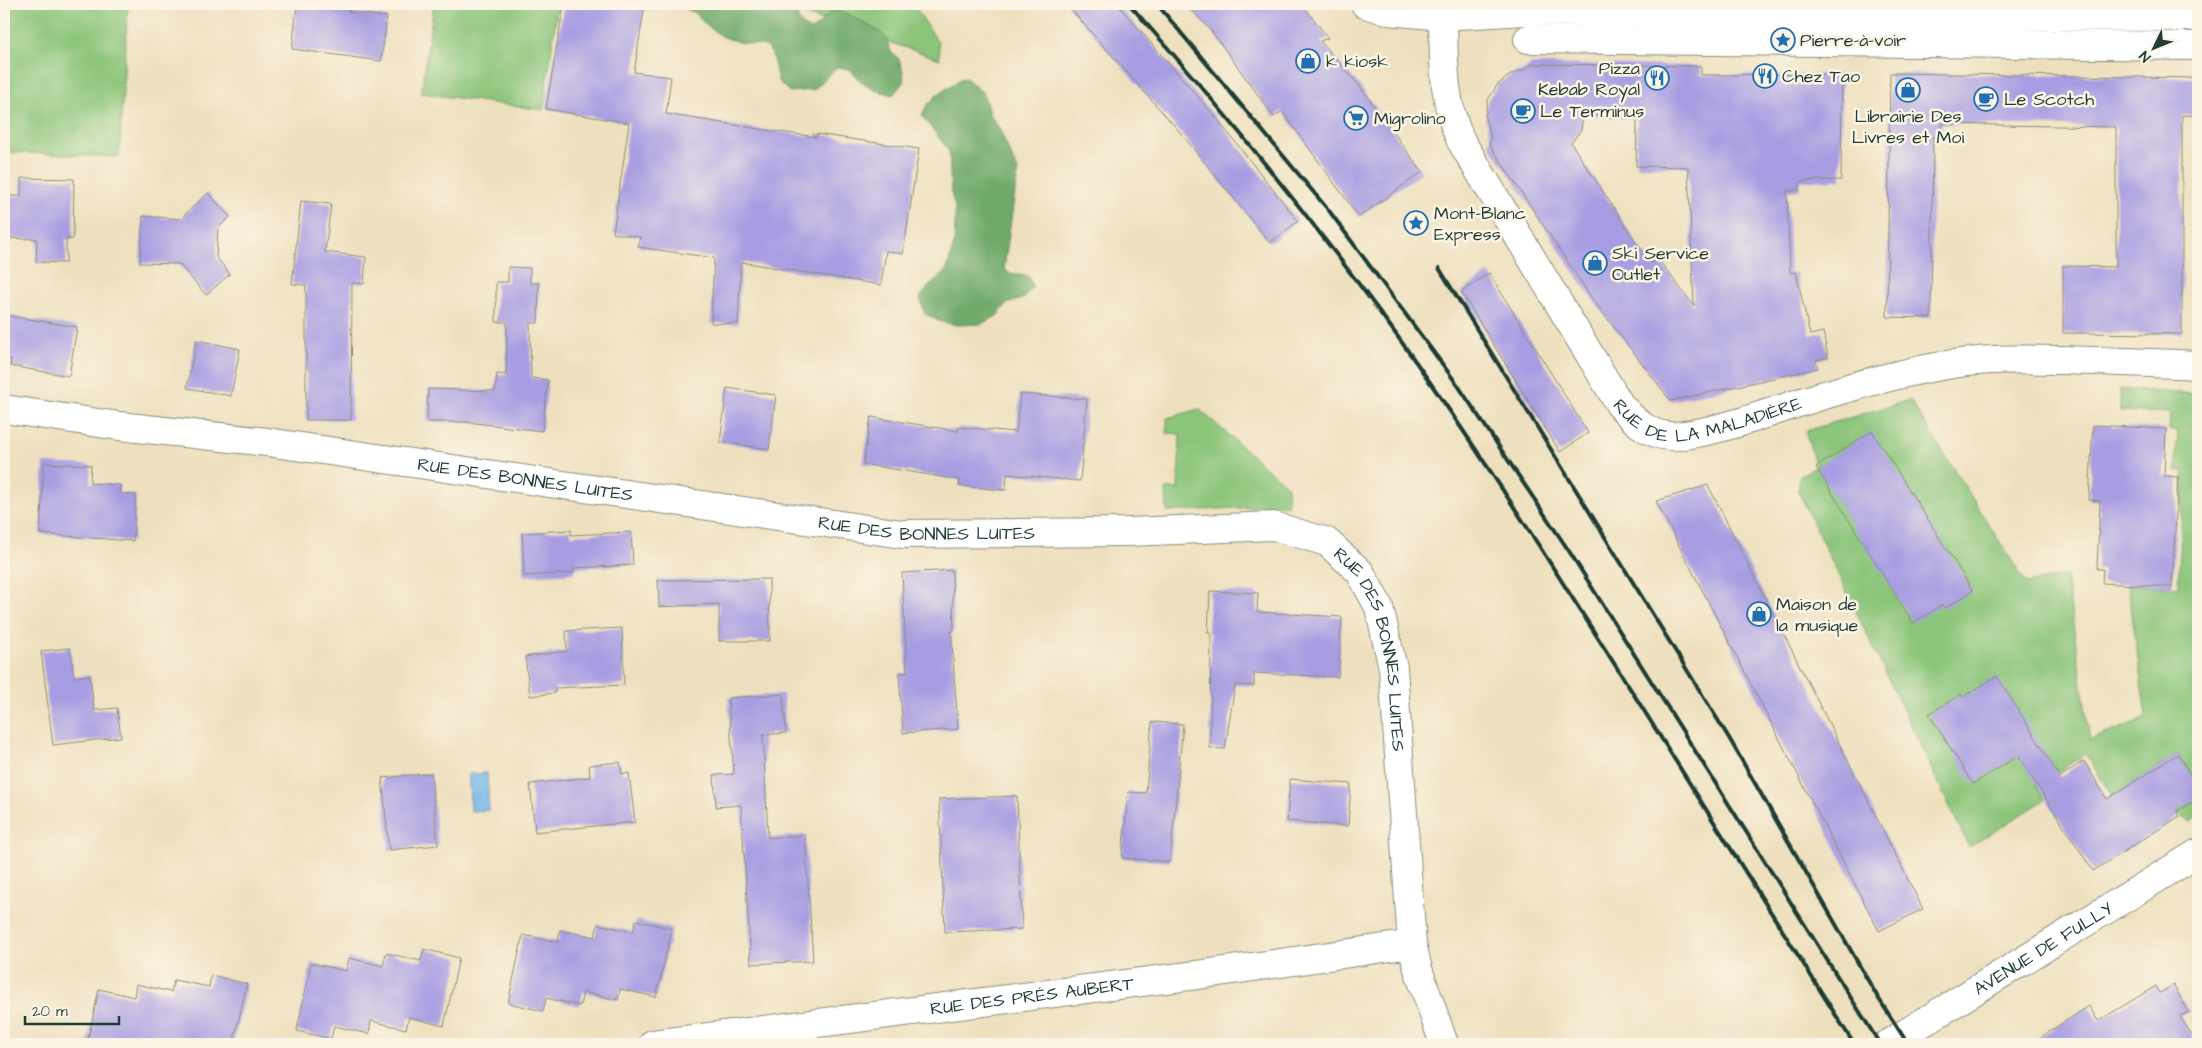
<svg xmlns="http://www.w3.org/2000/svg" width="2202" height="1048" font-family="'Architects Daughter',sans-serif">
	<rect width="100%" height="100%" fill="#fcf5e5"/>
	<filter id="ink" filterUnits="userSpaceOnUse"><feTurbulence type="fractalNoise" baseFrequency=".02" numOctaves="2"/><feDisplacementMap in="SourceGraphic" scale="10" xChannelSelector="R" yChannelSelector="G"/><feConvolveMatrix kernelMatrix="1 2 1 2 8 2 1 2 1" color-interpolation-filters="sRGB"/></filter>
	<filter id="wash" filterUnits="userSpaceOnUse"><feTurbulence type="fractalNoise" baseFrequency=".0096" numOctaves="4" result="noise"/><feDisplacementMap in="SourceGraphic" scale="20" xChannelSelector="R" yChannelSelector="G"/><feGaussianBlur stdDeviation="1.12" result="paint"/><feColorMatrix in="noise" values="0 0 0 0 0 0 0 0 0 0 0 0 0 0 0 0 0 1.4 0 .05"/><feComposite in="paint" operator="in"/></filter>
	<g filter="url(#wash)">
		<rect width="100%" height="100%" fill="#eee0be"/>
		<g fill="#8bc57a" stroke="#558157">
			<path d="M4,4h124l-9,153 -115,-5z"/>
			<path d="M434,4h124l-15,106 -122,-17z"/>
			<path d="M773,4h140l25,38 2,17z"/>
			<path d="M2120,389l78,5v393l-20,-33 -66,42 -26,-42 -50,31 9,15 -76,47 -171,-356 2,-16 16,-8 -11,-36 105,-31 116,183 40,-8 24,165 56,-22 -18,-133 50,2 6,-116h-9l3,-40 -9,-1 1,-17 -50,-2z"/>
			<path d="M1199,409l88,77 1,19 -121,7 -1,-23h12l2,-55 -13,-1v-15z"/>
			<path d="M2198,799v18l-8,5 -10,-6 -3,-5z"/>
		</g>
		<g fill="#70aa6a" stroke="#48744f">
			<path d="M675,4h122c-1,13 1,21 14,26l8,-5 10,-12 7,-2 14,4 30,17 7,7 4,13 8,7 4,12 1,10 -11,14 -19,-5 -16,-11 -8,-10 -13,-2 -23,23 -25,2 -11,-11 -6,-27 -6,-8 -28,-4 -17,-6 -17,-13 -7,-9z"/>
			<path d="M966,78l17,15 7,22 9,13 19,43 -14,98 7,5 17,2 5,10 -9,12 -17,6 -10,12 -16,8 -23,1 -17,-3 -16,-8 -5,-16 9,-12 17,-14 8,-28 1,-21v-16l-4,-14 -2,-42 -27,-35c5,-18 24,-26 38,-37z"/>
		</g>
		<path fill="#71b6e8" stroke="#487a8e" d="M487,773l2,37 -18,1 -3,-37z"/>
		<g id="blocks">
			<g fill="#a89de2" fill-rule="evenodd">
				<path d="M310,4h39l-1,8 39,5 -6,44 -89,-12 5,-43 13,2z"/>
				<path d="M564,4h81l-11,68 37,5 -5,37 93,15 57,8v-3l103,15 -16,105 -17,-3 -5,34 -140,-23 -3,62 -27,-1 3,-65 -76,-11 2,-10 -27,-4 16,-110 -83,-14z"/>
				<path d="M1066,4h51l96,110 85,107 -28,22 -91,-112z"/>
				<path d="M1186,4h116l26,34 -8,3 40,45 62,86 -63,45 -77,-106 -8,6 -61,-84z"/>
				<path d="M1532,64l169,2v9l141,-1 -1,106 -40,1 -2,9 -12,1 3,82 6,-1 14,63 13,-3 5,25 -12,3 2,8 -147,33 -78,-101 -104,-156 2,-5 -6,-22 3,-17 10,-16 14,-10 14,-5zM1583,115l54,4 -1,47 52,1 6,139 -36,-47 -8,4 -79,-120 10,-13z"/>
				<path d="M1890,73l308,5v38l-16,-1v219l-119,-1v-67l53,1v-140l-174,-3v13h-9l-2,181 -44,-1z"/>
				<path d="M21,178l53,1 -1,60h-7v24l-30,-1 1,-23 -33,-1v-42h17z"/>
				<path d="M208,193l22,24 -12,11 -2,29 14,17 -24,21 -27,-31 -39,-1 3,-47 37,3z"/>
				<path d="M301,201l30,3 -6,48 41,5 -2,27 -12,-1 -1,137h-45v-135l-14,-1z"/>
				<path d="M508,267l22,1v15h9l-1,40h-8l1,55 17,2 -6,51 -75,-9h-40l1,-33 67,2 2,-17 9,1 1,-53h-11v-40h12z"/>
				<path d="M1489,273l99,160 -28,19 -99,-160z"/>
				<path d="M4,315l73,12 -8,49 -59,-10 1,-7 -7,-1z"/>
				<path d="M196,340l44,9 -9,47 -44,-8z"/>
				<path d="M727,388l49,7 -7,54 -49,-7z"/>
				<path d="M1020,394l67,5 -7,82 -73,-7 -1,16 -47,-4 1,-6 -97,-16 8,-47 87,14v-4l58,5z"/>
				<path d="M2093,425l73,4 -2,47 14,1 -6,110 -70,-4 1,-14h-6l3,-68 -11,-1z"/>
				<path d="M1872,431l101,160 -28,17 -3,-3 -29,18 -97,-156z"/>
				<path d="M44,463l47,2 -1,18 30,2 -1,8 17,2 -3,46 -93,-7z"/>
				<path d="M1708,485l215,424 -44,22 -223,-430z"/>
				<path d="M571,530v5l60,-3 2,33 -59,3v5l-50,3 -2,-43z"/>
				<path d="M952,570l2,61h-3l7,98 -55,4 -4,-60h8l-5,-100z"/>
				<path d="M769,579l1,62h-51v-37l-60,3 -1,-27z"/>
				<path d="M1210,591l48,2 -1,19 85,5 -4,60 -84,-4v13l-19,-1 -10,64 -15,-1 1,-115h-3z"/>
				<path d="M622,628l2,57 -69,3v5l-25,3 -5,-39 42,-6 -1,-20z"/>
				<path d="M70,648l4,29 16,-2 4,35 23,-2 4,29 -68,8 -12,-94z"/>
				<path d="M1997,676l63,101 24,-16 23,38 71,-45 20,33v12l-21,12 3,5 -87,55 -75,-115 -45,28 -44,-70 32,-20 2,3z"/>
				<path d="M783,694l3,39 -23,2 5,103 37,-3 8,126 -62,3 -10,-159 -25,2 -2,-32 20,-1 -6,-76z"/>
				<path d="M1152,722l31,2 -13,138 -48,-4 6,-66 18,1z"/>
				<path d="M620,762l2,12 7,-1 6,49 -100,10 -5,-48 60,-7 -1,-12z"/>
				<path d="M431,773l7,72 -49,5 -7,-72z"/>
				<path d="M1290,779l61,5 -3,42 -61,-5z"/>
				<path d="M1017,796l5,133 -77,3 -6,-133z"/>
				<path d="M636,920l36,9 -16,68 -36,-8 -2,11 -35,-8 -3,14 -34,-8 -3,13 -35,-8 15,-68 35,7 2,-12 35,7 3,-13 35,8z"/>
				<path d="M424,949l35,9 -15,68 -35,-9 -3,12 -35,-8 -2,13 -35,-8 -3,13 -34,-8 14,-68 35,8 3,-13 34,8 3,-13 35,8z"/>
				<path d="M211,975l36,9 -14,60h-146l12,-55 35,8 2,-13 35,8 3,-12 35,7z"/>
				<path d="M2173,985l16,27 -9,4 17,28h-167l59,-38 9,15 58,-35 4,7z"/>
			</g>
		</g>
	</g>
	<g filter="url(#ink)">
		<use href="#blocks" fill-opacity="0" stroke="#868e79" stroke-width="1"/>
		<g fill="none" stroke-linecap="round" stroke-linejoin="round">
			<g stroke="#868e79" stroke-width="30">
				<g id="street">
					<path id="s1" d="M1443,16c1,44 -1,84 18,125l159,264c15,17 32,33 57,31 44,-5 87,-22 128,-35 44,-14 91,-27 136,-35 39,-8 77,-7 117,-6 47,1 93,3 140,5"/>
					<path d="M1528,39l670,7"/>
					<path id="s2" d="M4,409l115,17 148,16 635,92 227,-2 145,-6 53,16 33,30 19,35 14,61 19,276 6,25 26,75"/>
					<path id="s3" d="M653,1044l544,-69 215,-31"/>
				</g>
			</g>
			<g stroke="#868e79" stroke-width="30">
				<g id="secondary">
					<path d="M1365,4l23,7 55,5 82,-5 332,5 341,1"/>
					<path id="s4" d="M1888,1044l310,-191"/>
				</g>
			</g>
			<use href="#street" stroke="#fff" stroke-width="28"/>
			<use href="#secondary" stroke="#fff" stroke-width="28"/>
			<g stroke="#1f3d34" stroke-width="4">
				<path d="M1129,4c92,103 179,210 261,322 90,124 171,254 253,383 70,112 141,224 211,335"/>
				<path d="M1157,4l173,208 127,172 112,167 311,493"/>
				<path d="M1439,268l290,470 148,258 31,48"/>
			</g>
		</g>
	</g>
	<defs>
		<g id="sight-ring" transform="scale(1.25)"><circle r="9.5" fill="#fcf5e5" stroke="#1f6fb2" stroke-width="1.5"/><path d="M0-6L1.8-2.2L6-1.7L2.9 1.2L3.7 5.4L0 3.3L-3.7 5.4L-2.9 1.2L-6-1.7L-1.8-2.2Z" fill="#1f6fb2"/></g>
		<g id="shop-ring" transform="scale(1.25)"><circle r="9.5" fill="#fcf5e5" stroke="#1f6fb2" stroke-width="1.5"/><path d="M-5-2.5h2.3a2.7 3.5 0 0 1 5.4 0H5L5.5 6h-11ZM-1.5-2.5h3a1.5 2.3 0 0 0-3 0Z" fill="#1f6fb2"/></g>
		<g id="restaurant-ring" transform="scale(1.25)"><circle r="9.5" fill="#fcf5e5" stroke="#1f6fb2" stroke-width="1.5"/><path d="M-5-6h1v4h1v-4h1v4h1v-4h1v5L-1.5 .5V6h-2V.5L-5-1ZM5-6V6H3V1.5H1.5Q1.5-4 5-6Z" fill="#1f6fb2"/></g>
		<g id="cafe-ring" transform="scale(1.25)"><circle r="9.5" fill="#fcf5e5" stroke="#1f6fb2" stroke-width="1.5"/><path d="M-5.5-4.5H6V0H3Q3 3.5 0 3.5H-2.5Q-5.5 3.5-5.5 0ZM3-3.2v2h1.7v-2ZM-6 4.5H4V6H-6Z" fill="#1f6fb2"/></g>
		<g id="supermarket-ring" transform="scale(1.25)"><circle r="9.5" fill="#fcf5e5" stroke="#1f6fb2" stroke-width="1.5"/><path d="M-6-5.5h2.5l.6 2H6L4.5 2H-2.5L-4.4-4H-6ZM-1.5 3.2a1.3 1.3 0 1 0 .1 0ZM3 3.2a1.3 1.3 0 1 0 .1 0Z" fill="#1f6fb2"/></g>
	</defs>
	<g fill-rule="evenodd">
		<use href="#sight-ring" x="1783" y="40"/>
		<use href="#shop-ring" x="1308" y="61"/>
		<use href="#restaurant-ring" x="1765" y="76"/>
		<use href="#restaurant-ring" x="1657" y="78"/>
		<use href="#shop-ring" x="1908" y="90"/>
		<use href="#cafe-ring" x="1986" y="99"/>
		<use href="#cafe-ring" x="1523" y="111"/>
		<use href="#supermarket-ring" x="1356" y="118"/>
		<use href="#sight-ring" x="1416" y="223"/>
		<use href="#shop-ring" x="1595" y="263"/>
		<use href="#shop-ring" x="1759" y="614"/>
	</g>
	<g text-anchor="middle" stroke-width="5" stroke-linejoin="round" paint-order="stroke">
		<g font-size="18" fill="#1f3d34" stroke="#fcf5e5" text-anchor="start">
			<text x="1800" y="46">Pierre-à-voir</text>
			<text x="1326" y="67">k kiosk</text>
			<text x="1640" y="74" text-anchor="end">Pizza<tspan x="1640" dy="21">Kebab Royal</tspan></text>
			<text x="1782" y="82">Chez Tao</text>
			<text x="2004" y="105">Le Scotch</text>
			<text x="1540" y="117">Le Terminus</text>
			<text x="1908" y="122" text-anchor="middle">Librairie Des<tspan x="1908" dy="21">Livres et Moi</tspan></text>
			<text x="1374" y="124">Migrolino</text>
			<text x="1434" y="219">Mont-Blanc<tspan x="1434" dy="21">Express</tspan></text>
			<text x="1612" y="259">Ski Service<tspan x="1612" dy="21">Outlet</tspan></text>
			<text x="1776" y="610">Maison de<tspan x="1776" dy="21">la musique</tspan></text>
		</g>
		<g font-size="18" fill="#1f3d34" stroke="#fcf5e5">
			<text dy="6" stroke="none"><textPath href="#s1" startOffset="531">RUE DE LA MALADIÈRE</textPath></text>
			<text dy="6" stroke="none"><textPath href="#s2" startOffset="526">RUE DES BONNES LUITES</textPath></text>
			<text dy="6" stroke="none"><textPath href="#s2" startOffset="931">RUE DES BONNES LUITES</textPath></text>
			<text dy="6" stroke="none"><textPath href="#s2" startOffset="1456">RUE DES BONNES LUITES</textPath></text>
			<text dy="6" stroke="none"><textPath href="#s4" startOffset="182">AVENUE DE FULLY</textPath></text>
			<text dy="6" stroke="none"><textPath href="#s3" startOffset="382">RUE DES PRÉS AUBERT</textPath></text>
		</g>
	</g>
	<rect width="2202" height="1048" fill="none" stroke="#fcf5e5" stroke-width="20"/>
	<g transform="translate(2154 48) rotate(227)" stroke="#fcf5e5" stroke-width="4" paint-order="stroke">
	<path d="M0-4L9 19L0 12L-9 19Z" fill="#1f3d34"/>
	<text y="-8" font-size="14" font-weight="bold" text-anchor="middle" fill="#1f3d34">N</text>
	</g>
	<path d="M25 1016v8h94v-8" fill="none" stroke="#1f3d34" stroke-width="2.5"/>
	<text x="32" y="1016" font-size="15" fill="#1f3d34" stroke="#fcf5e5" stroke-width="4" paint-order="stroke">20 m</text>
</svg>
